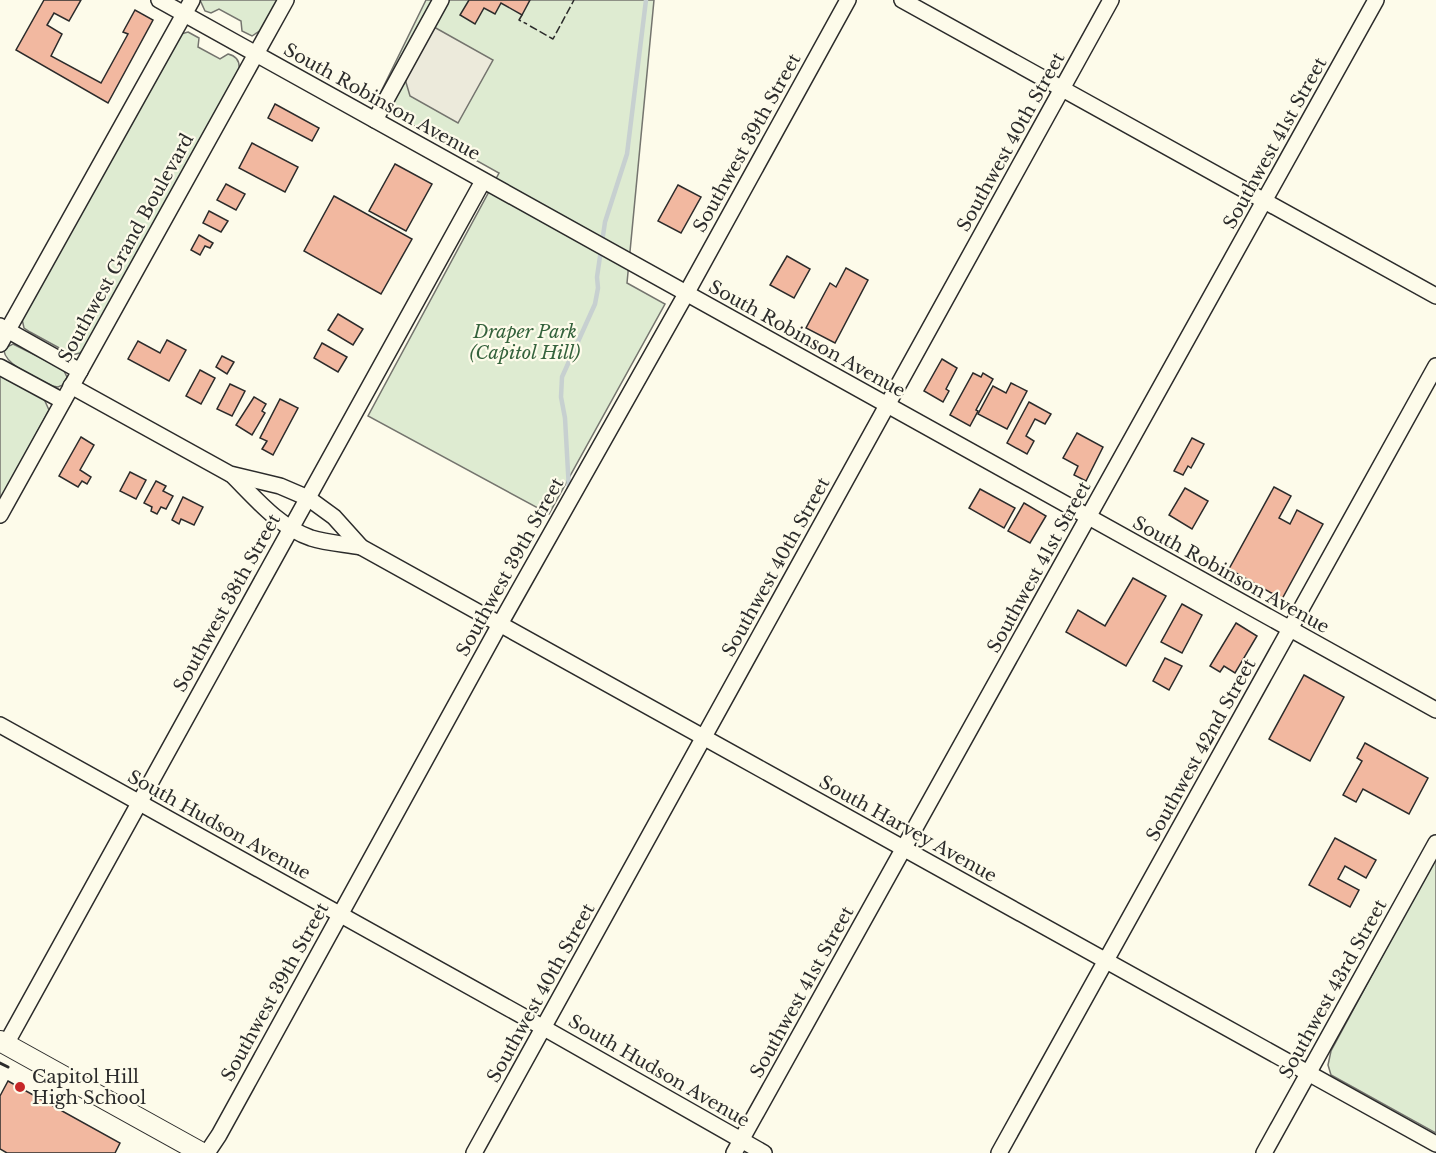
<svg xmlns="http://www.w3.org/2000/svg" width="1436" height="1153" font-family="'Libre Baskerville',serif">
	<rect width="100%" height="100%" fill="#fdfbea"/>
	<g fill="#deebd1" stroke="#74746e" stroke-width="1.5">
		<path d="M200,0h78l-17,30 -9,6 -10,-5 -1,-10 -22,-12 -8,4 -6,-2z"/>
		<path d="M426,0h228l-27,283 38,21 -116,210 -181,-98 131,-243 -124,-69z"/>
		<path d="M188,32l11,6 -1,9 22,12 8,-5c9,2 12,8 11,16l-154,278 -5,5 -8,2 -42,-23 -6,-4 -2,-9 159,-285z"/>
		<path d="M13,344l50,25 4,8 -2,7 -7,3 -6,-1c-13,-7 -46,-20 -48,-35l3,-4z"/>
		<path d="M0,376l44,23 5,11 -49,91z"/>
		<path d="M1436,856v277l-105,-58 -3,-10 3,-14z"/>
	</g>
	<path fill="#eceadb" stroke="#74746e" stroke-width="1.5" d="M434,27l59,33 -35,63 -48,-27 -5,-17z"/>
	<g fill="none" stroke-linecap="round" stroke-linejoin="round">
		<path stroke="#c7d0d0" stroke-width="4.5" d="M569,490l-4,-72 -4,-21 1,-20 33,-73 3,-16 -1,-11 8,-55 22,-68 19,-154"/>
	</g>
	<g fill="#f2b8a0" stroke="#2b2b2b" stroke-width="1.5">
		<path d="M44,0h37l-12,21 -15,-8 -7,12 15,9 -11,22 50,27 27,-49 -5,-2 12,-22 18,10 -45,83 -92,-53z"/>
		<path d="M469,0h61l-8,15 -21,-12 -6,11 -11,-6 -9,16 -15,-9z"/>
		<path d="M275,104l44,24 -7,13 -44,-23z"/>
		<path d="M252,143l46,24 -13,25 -46,-24z"/>
		<path d="M395,164l37,20 -26,47 -37,-20z"/>
		<path d="M226,184l19,10 -9,16 -19,-10z"/>
		<path d="M678,185l23,12 -20,36 -23,-12z"/>
		<path d="M334,196l78,43 -31,55 -77,-43z"/>
		<path d="M209,211l19,10 -7,11 -18,-9z"/>
		<path d="M199,235l14,8 -3,5 -5,-2 -5,9 -9,-5z"/>
		<path d="M787,256l23,13 -16,29 -24,-13z"/>
		<path d="M846,268l22,12 -33,63 -29,-15 24,-45 6,4z"/>
		<path d="M338,314l25,15 -10,16 -25,-15z"/>
		<path d="M167,340l19,10 -17,31 -41,-22 10,-18 22,12z"/>
		<path d="M322,343l25,14 -9,15 -24,-14z"/>
		<path d="M222,356l12,6 -7,12 -11,-7z"/>
		<path d="M942,359l15,9 -11,21 3,2 -6,11 -19,-11z"/>
		<path d="M200,370l15,8 -14,26 -15,-8z"/>
		<path d="M973,373l8,4 2,-4 10,6 -17,31 2,1 -8,15 -20,-11z"/>
		<path d="M1011,383l16,8 -20,38 -29,-15 15,-28 13,7z"/>
		<path d="M230,384l15,7 -13,25 -15,-7z"/>
		<path d="M254,397l12,7 -4,7 3,2 -13,22 -16,-10z"/>
		<path d="M280,399l18,9 -25,47 -11,-6 5,-8 -7,-3z"/>
		<path d="M1029,402l22,12 -6,10 -10,-5 -9,17 8,5 -7,13 -20,-11z"/>
		<path d="M1077,433l26,14 -17,34 -12,-6 4,-9 -15,-8z"/>
		<path d="M81,437l13,8 -14,25 11,7 -4,7 -5,-3 -4,6 -19,-11z"/>
		<path d="M1192,438l12,6 -13,24 -3,-2 -5,9 -9,-4z"/>
		<path d="M130,472l16,8 -10,19 -16,-8z"/>
		<path d="M156,481l10,5 -3,5 10,5 -7,13 -5,-2 -4,7 -6,-3 1,-4 -8,-4z"/>
		<path d="M1274,487l17,9 -12,22 11,6 7,-14 26,14 -41,75 -53,-30z"/>
		<path d="M1185,488l23,13 -16,28 -23,-14z"/>
		<path d="M980,489l35,19 -11,20 -35,-20z"/>
		<path d="M183,497l20,10 -9,18 -13,-6 -2,5 -7,-4z"/>
		<path d="M1024,503l22,13 -16,27 -22,-12z"/>
		<path d="M1133,578l33,18 -40,70 -60,-34 12,-22 27,16z"/>
		<path d="M1182,604l20,11 -20,38 -21,-11z"/>
		<path d="M1236,623l21,13 -22,37 -11,-7 -4,6 -10,-6z"/>
		<path d="M1165,658l17,8 -13,24 -16,-9z"/>
		<path d="M1304,675l40,22 -34,64 -41,-22z"/>
		<path d="M1365,743l63,35 -19,36 -46,-25 -7,13 -13,-7 19,-34 -5,-3z"/>
		<path d="M1335,838l41,22 -10,18 -21,-12 -7,13 21,11 -9,17 -41,-22z"/>
		<path d="M8,1081l112,62 -5,10h-108l-7,-4v-53z"/>
	</g>
	<g fill="none" stroke-linecap="round" stroke-linejoin="round">
		<g stroke="#2b2b2b" stroke-width="18">
			<g id="minor">
				<path d="M159,0l1277,710"/>
				<path d="M902,0l534,296"/>
				<path d="M375,120l66,-120"/>
				<path d="M0,326l80,45"/>
				<path d="M0,344l192,-344"/>
				<path d="M0,367l63,34"/>
				<path d="M71,386l159,88 50,12 28,12 26,19 27,30 1075,597"/>
				<path d="M232,475c23,23 47,52 79,63 16,5 34,6 50,9"/>
				<path d="M0,515l286,-515"/>
				<path d="M0,725l544,303 220,125"/>
				<path d="M6,1044l477,-863"/>
				<path d="M207,1153l12,-18 281,-511 186,-330 162,-294"/>
				<path d="M474,1153l637,-1153"/>
				<path d="M734,1153l642,-1153"/>
				<path d="M999,1153l437,-787"/>
				<path d="M1264,1153l172,-310"/>
			</g>
		</g>
		<g stroke="#2b2b2b" stroke-width="22">
			<path id="major" d="M0,1041l202,112"/>
		</g>
		<use href="#minor" stroke="#fdfbea" stroke-width="15"/>
		<use href="#major" stroke="#fdfbea" stroke-width="20"/>
		<g stroke="#2b2b2b" stroke-width="1.5" stroke-dasharray="8 3" stroke-linecap="butt">
			<path d="M522,15l-3,5 8,4"/>
			<path d="M530,26l23,13 21,-39"/>
		</g>
		<path stroke="#2b2b2b" stroke-width="3" d="M0,1063l8,4"/>
	</g>
	<circle fill="#c62828" stroke="#fdfbea" stroke-width="2" cx="20" cy="1087" r="6"/>
	<g text-anchor="middle" stroke-width="4.5" stroke-linejoin="round" paint-order="stroke">
		<g font-size="18" fill="#2b2b2b" stroke="#fdfbea">
			<text transform="translate(382 102) rotate(29)" y="6">South Robinson Avenue</text>
			<text transform="translate(1011 142) rotate(-61)" y="6">Southwest 40th Street</text>
			<text transform="translate(747 143) rotate(-61)" y="6">Southwest 39th Street</text>
			<text transform="translate(1275 143) rotate(-61)" y="6">Southwest 41st Street</text>
			<text transform="translate(126 248) rotate(-61)" y="6">Southwest Grand Boulevard</text>
			<text transform="translate(807 339) rotate(29)" y="6">South Robinson Avenue</text>
			<text transform="translate(510 567) rotate(-61)" y="6">Southwest 39th Street</text>
			<text transform="translate(776 567) rotate(-61)" y="6">Southwest 40th Street</text>
			<text transform="translate(1039 567) rotate(-61)" y="6">Southwest 41st Street</text>
			<text transform="translate(1231 575) rotate(29)" y="6">South Robinson Avenue</text>
			<text transform="translate(227 603) rotate(-61)" y="6">Southwest 38th Street</text>
			<text transform="translate(1201 750) rotate(-61)" y="6">Southwest 42nd Street</text>
			<text transform="translate(219 825) rotate(29)" y="6">South Hudson Avenue</text>
			<text transform="translate(908 829) rotate(29)" y="6">South Harvey Avenue</text>
			<text transform="translate(1333 989) rotate(-61)" y="6">Southwest 43rd Street</text>
			<text transform="translate(275 992) rotate(-61)" y="6">Southwest 39th Street</text>
			<text transform="translate(802 992) rotate(-61)" y="6">Southwest 41st Street</text>
			<text transform="translate(541 993) rotate(-61)" y="6">Southwest 40th Street</text>
			<text transform="translate(659 1071) rotate(30)" y="6">South Hudson Avenue</text>
		</g>
		<g font-size="18" font-style="italic" fill="#34623c" stroke="#fdfbea">
			<text x="525" y="338">Draper Park<tspan x="525" dy="21">(Capitol Hill)</tspan></text>
		</g>
		<g font-size="18" fill="#2b2b2b" stroke="#fdfbea" text-anchor="start">
			<text x="32" y="1083">Capitol Hill<tspan x="32" dy="21">High School</tspan></text>
		</g>
	</g>
</svg>
